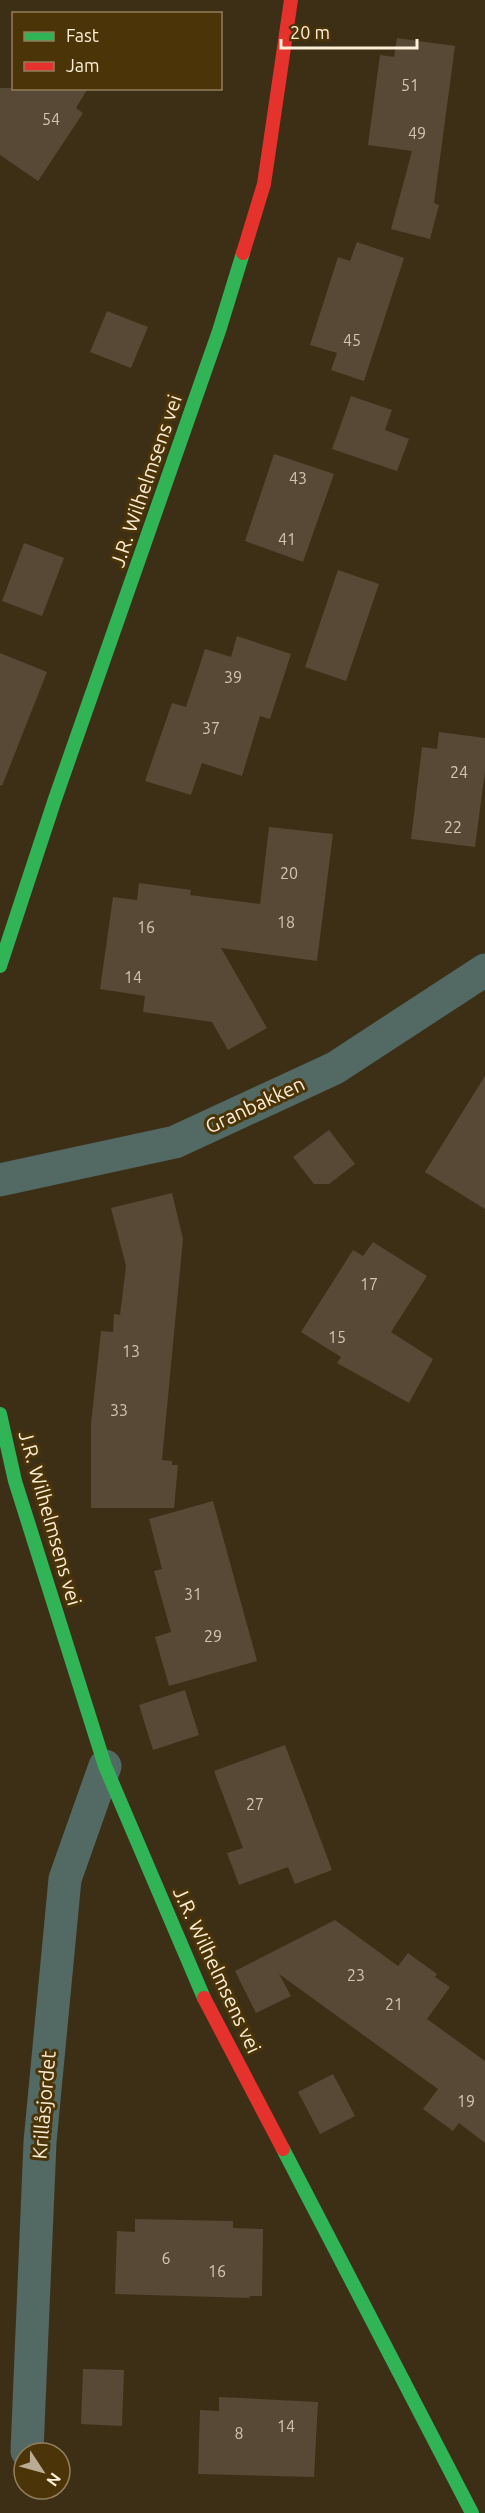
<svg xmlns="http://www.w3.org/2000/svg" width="485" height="2513" font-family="Ubuntu,sans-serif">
	<rect width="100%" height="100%" fill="#3c2f16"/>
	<g fill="#574936">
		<path d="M397,38l58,8 -21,157 5,2 -9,34 -39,-10 21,-78 -44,-6 12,-90 14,2z"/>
		<path d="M0,88h88l-12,20 7,5 -45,68 -38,-26z"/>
		<path d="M357,242l47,16 -40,123 -33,-11 6,-17 -27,-8 28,-88 12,4z"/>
		<path d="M107,311l41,16 -17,41 -41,-16z"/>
		<path d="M351,396l41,14 -7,20 24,9 -12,32 -65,-22z"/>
		<path d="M274,454l60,20 -31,88 -58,-21z"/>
		<path d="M24,543l40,15 -22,58 -40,-15z"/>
		<path d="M338,570l41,14 -33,97 -41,-14z"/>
		<path d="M237,636l54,18 -21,65 -10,-3 -18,60 -40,-13 -11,32 -46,-14 27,-78 14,4 19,-58 26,8z"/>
		<path d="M0,653l47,19 -45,114 -2,-1z"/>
		<path d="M439,732l46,6v33l-10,76 -64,-8 11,-92 15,2z"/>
		<path d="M269,827l64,7 -16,127 -96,-13 46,80 -39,22 -16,-28 -69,-10 2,-16 -45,-7 13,-92 24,3 2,-17 52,7 -1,5 70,9z"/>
		<path d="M485,1076v133l-60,-37z"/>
		<path d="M329,1130l26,34 -26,20h-15l-21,-27z"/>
		<path d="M172,1193l11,46 -21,221 10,1v4h6l-4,43h-83v-84l10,-93 12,1 1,-18 6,1 6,-49 -15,-58z"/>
		<path d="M373,1242l54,34 -36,56 42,27 -24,44 -72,-40 4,-6 -40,-25 52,-82 10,6z"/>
		<path d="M213,1501l44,160 -88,25 -14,-49 16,-5 -17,-61 8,-2 -13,-50z"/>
		<path d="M185,1690l14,45 -46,15 -14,-45z"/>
		<path d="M285,1745l47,125 -37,14 -7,-17 -49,18 -12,-32 16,-5 -29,-77z"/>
		<path d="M335,1920l63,46 10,-13 29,21 -2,3 15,10 -23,32 58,42v82l-26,-20 -6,8 -30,-22 15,-20 -159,-115 12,22 -35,17 -21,-42z"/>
		<path d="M333,2074l22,42 -35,18 -22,-42z"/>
		<path d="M135,2219l98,2v7l30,1 -1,67h-13l1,2 -135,-4 2,-63 18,1z"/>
		<path d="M83,2369l41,1 -2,56 -41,-2z"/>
		<path d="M219,2397l99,5 -4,75 -116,-3 2,-64 19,1z"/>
	</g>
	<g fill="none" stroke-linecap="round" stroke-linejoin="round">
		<g stroke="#526964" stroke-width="33">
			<path d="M0,1180l175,-38 160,-74 150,-98"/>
			<path d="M27,2451l13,-309 25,-263 40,-113"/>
		</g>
		<g stroke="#30b455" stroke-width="14">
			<path d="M0,966l55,-167 164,-468 24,-78"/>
			<path d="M0,1414l15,67 90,285 99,232"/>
			<path d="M283,2149l189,364"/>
		</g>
		<g stroke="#e5322d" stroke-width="14">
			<path d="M243,253l21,-69 27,-184"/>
			<path d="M204,1998l79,151"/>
		</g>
	</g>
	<g text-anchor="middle" stroke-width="6" stroke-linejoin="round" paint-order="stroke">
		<g font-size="16" fill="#d4c5b0">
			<text x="410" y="91">51</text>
			<text x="51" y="125">54</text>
			<text x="417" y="139">49</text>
			<text x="352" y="346">45</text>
			<text x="298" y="484">43</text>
			<text x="287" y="545">41</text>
			<text x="233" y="683">39</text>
			<text x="211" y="734">37</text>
			<text x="459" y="778">24</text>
			<text x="453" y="833">22</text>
			<text x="289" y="879">20</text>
			<text x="286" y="928">18</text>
			<text x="146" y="933">16</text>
			<text x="133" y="983">14</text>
			<text x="369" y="1290">17</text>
			<text x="337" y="1343">15</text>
			<text x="131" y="1357">13</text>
			<text x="119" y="1416">33</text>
			<text x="193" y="1600">31</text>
			<text x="213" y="1642">29</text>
			<text x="255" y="1810">27</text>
			<text x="356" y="1981">23</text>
			<text x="394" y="2010">21</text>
			<text x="466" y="2107">19</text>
			<text x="166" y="2264">6</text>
			<text x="217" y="2277">16</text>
			<text x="286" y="2432">14</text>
			<text x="239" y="2439">8</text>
		</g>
		<g font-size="20" fill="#fdeed8" stroke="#4b3407">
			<text transform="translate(146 481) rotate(-71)" y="7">J.R. Wilhelmsens vei</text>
			<text transform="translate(255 1105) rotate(-25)" y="7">Granbakken</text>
			<text transform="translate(50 1518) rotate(74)" y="7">J.R. Wilhelmsens vei</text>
			<text transform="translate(217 1970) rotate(65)" y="7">J.R. Wilhelmsens vei</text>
			<text transform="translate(44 2105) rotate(-85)" y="7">Krillåsjordet</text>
		</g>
	</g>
	<rect x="12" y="12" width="210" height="78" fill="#4b3407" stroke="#927e5b" stroke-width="1.5"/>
	<rect x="24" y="32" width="30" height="9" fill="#30b455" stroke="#927e5b" stroke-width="1.5"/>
	<text x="66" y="42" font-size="18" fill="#fdeed8">Fast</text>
	<rect x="24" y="62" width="30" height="9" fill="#e5322d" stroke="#927e5b" stroke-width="1.5"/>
	<text x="66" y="72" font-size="18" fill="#fdeed8">Jam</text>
	<g transform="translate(42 2471) rotate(126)"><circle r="28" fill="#4b3407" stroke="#927e5b" stroke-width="1.5"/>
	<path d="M0-4.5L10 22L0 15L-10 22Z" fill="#b9ab94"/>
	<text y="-9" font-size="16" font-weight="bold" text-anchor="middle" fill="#fdeed8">N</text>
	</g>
	<path d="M281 39v9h136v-9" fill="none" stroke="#fdeed8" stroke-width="3"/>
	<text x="290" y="39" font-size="18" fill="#fdeed8" stroke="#4b3407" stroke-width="4.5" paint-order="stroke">20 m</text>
</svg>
